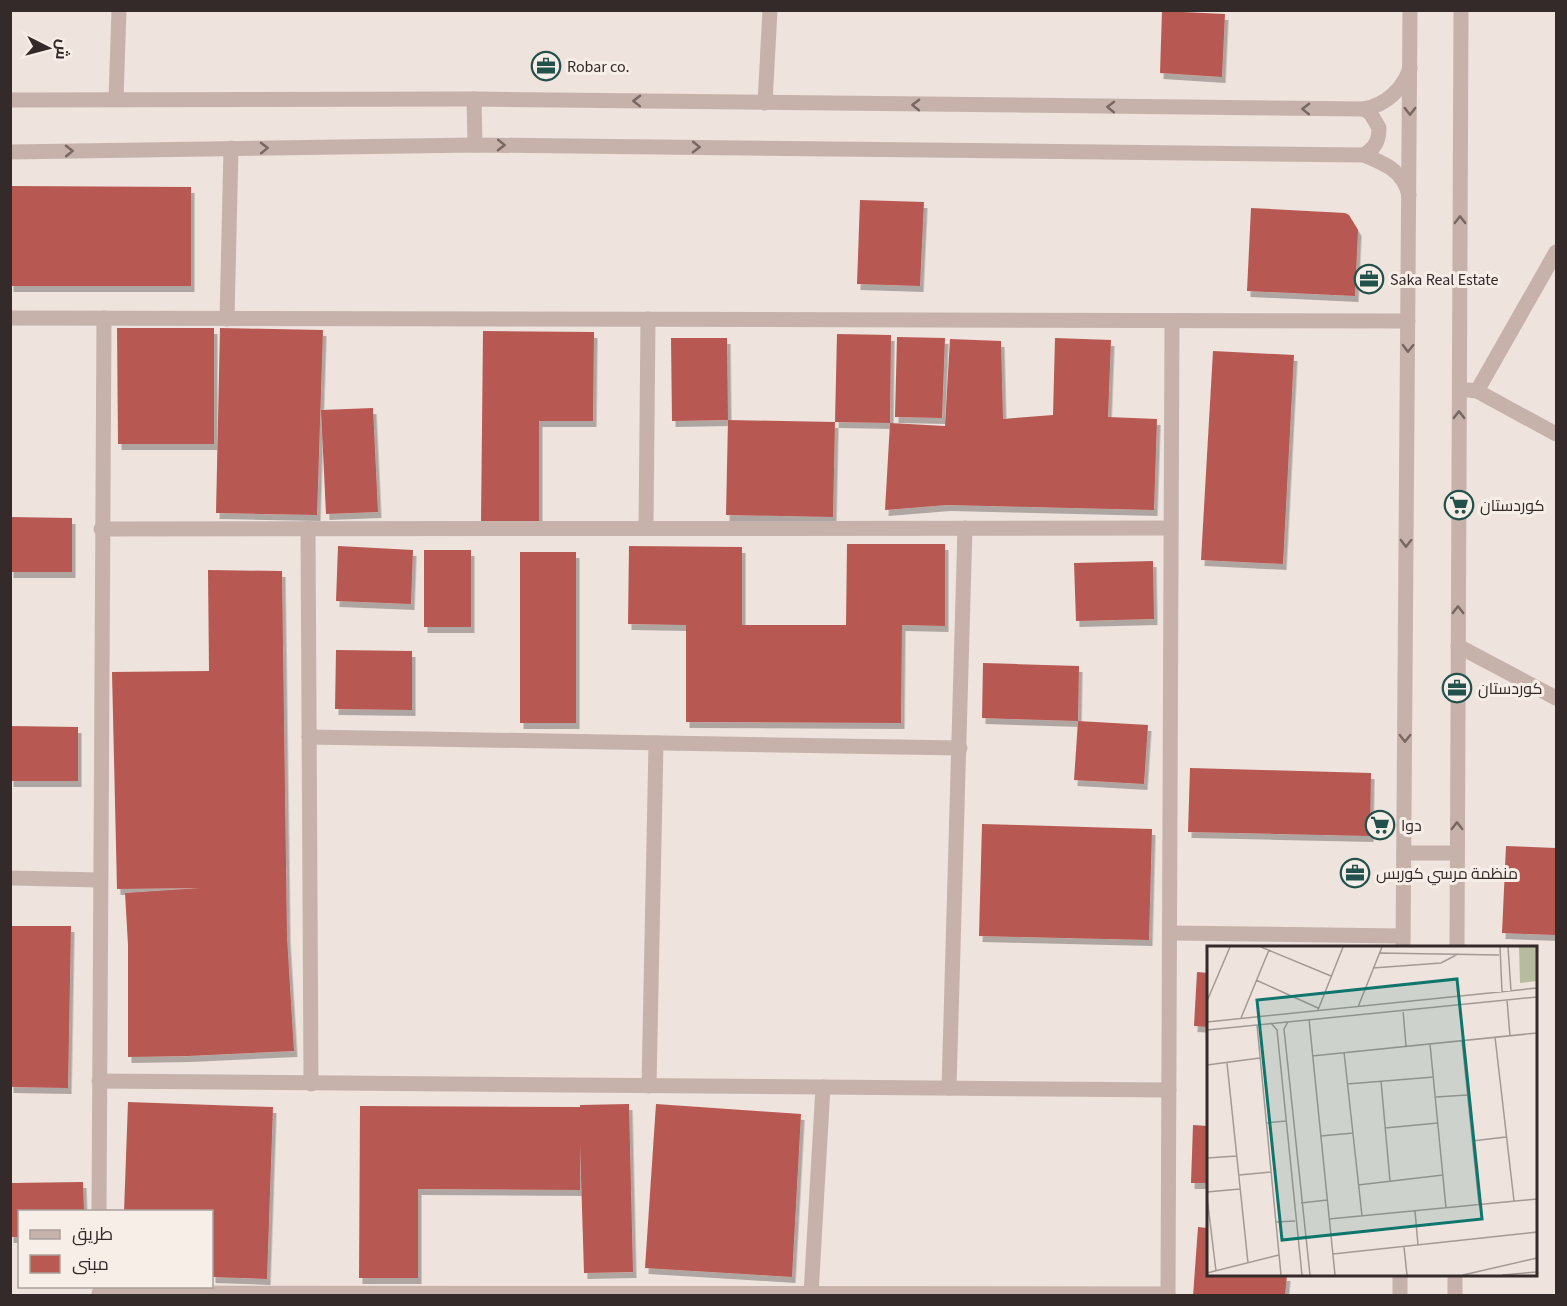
<svg xmlns="http://www.w3.org/2000/svg" width="1567" height="1306" font-family="'Source Sans 3',Cairo,sans-serif">
	<defs>
		<filter id="shadow"><feDropShadow dx="3.5" dy="6" stdDeviation="0" flood-color="#0004"/></filter>
	</defs>
	<rect width="100%" height="100%" fill="#efe3dd"/>
	<g fill="#b85952" filter="url(#shadow)">
		<path d="M1162,11l63,3 -3,63 -62,-4z"/>
		<path d="M10,186l181,1v99h-181z"/>
		<path d="M860,200l64,2 -4,84 -63,-2z"/>
		<path d="M1251,208l94,5 4,2 9,15 -3,66 -108,-5z"/>
		<path d="M117,328h97v116h-96z"/>
		<path d="M220,328l103,2 -6,185 -101,-2z"/>
		<path d="M483,331l111,1 -1,89h-54v102l-58,-1z"/>
		<path d="M837,334l54,1 -1,88 -55,-1z"/>
		<path d="M897,337l48,1 -3,80 -47,-1z"/>
		<path d="M671,338h56l1,82 -56,1z"/>
		<path d="M1055,338l56,2 -3,77 49,2 -3,91 -207,-5 -62,5 5,-87 55,3 5,-87 51,2 2,78 50,-4z"/>
		<path d="M1213,351l81,4 -11,209 -82,-4z"/>
		<path d="M373,408l5,104 -52,2 -5,-104z"/>
		<path d="M728,420l107,2 -2,95 -107,-2z"/>
		<path d="M10,517l62,1v54h-62z"/>
		<path d="M847,544h98v82l-43,-1 -1,98 -215,-1v-97l-58,-1 1,-78 113,1v78h104z"/>
		<path d="M338,546l75,4 -2,54 -75,-3z"/>
		<rect x="424" y="550" width="47" height="77"/>
		<rect x="520" y="552" width="56" height="171"/>
		<path d="M1153,561l1,58 -78,2 -2,-58z"/>
		<path d="M208,570l74,1 5,366 7,114 -106,5 -60,1v-112l-3,-52 75,-5 -83,1 -5,-217 97,-1z"/>
		<path d="M336,650l76,1v59l-77,-1z"/>
		<path d="M983,663l96,3 -1,55 -96,-3z"/>
		<path d="M1078,721l70,4 -4,59 -70,-4z"/>
		<path d="M10,726l68,1v54h-68z"/>
		<path d="M1190,768l181,5 -1,63 -182,-4z"/>
		<path d="M982,824l170,5 -3,111 -170,-4z"/>
		<path d="M1506,846l50,2v87l-54,-2z"/>
		<path d="M10,926h61l-3,162 -58,-1z"/>
		<path d="M1197,972l11,1v54l-14,-1z"/>
		<path d="M128,1102l145,5 -6,172 -55,-2v-65h-88z"/>
		<path d="M629,1104l4,168 -49,1 -4,-129v46l-162,-1v89h-59l1,-172 220,1v-2z"/>
		<path d="M656,1104l145,10 -9,163 -147,-9z"/>
		<path d="M1193,1125l15,1v57h-17z"/>
		<path d="M83,1182l1,30h-64v25h-10v-54z"/>
		<path d="M1198,1227l10,1 1,47h78l-2,21h-92z"/>
	</g>
	<g fill="none" stroke-linecap="round" stroke-linejoin="round">
		<g stroke="#c6b2aa" stroke-width="15">
			<path d="M116,99l3,-89"/>
			<path d="M765,103l5,-93"/>
			<path d="M10,318l1398,3"/>
			<path d="M227,319l4,-171"/>
			<path d="M1468,390l9,1 79,43"/>
			<path d="M1477,391l79,-139"/>
			<path d="M308,528l3,556"/>
			<path d="M646,528l2,-209"/>
			<path d="M101,529l1070,-1"/>
			<path d="M1458,646l98,52"/>
			<path d="M309,737l651,11"/>
			<path d="M10,878l90,2"/>
			<path d="M1170,933l233,3"/>
			<path d="M99,1081l1070,9"/>
			<path d="M649,1086l7,-343"/>
			<path d="M949,1088l16,-560"/>
			<path d="M99,1212l5,-894"/>
			<path d="M99,1293l1069,1"/>
			<path d="M811,1294l12,-207"/>
			<path d="M1168,1296l4,-975"/>
		</g>
		<g stroke="#c6b2aa" stroke-width="15">
			<path d="M474,99l1,46"/>
			<path d="M10,100l464,-1 890,10c22,-4 39,-20 46,-41"/>
			<path d="M10,152l465,-7 889,10c22,9 39,16 45,40"/>
			<path d="M1364,155c11,-7 15,-14 15,-27l-8,-14 -7,-5"/>
			<path d="M1404,853h53"/>
			<path d="M1403,948l7,-938"/>
			<path d="M1457,948l4,-938"/>
			<path d="M1400,1296v-22"/>
			<path d="M1455,1296v-22"/>
		</g>
	</g>
	<defs><path id="oneway-chevron" d="M-2-3.5L2.5 0L-2 3.5" fill="none" stroke-width="1.6" stroke-linecap="round" stroke-linejoin="round" transform="scale(1.5)"/></defs>
	<g stroke="#766763">
		<use href="#oneway-chevron" transform="translate(637 101) rotate(-179)"/>
		<use href="#oneway-chevron" transform="translate(916 105) rotate(-179)"/>
		<use href="#oneway-chevron" transform="translate(1111 107) rotate(-179)"/>
		<use href="#oneway-chevron" transform="translate(1306 109) rotate(-179)"/>
		<use href="#oneway-chevron" transform="translate(1410 111) rotate(90)"/>
		<use href="#oneway-chevron" transform="translate(501 145) rotate(1)"/>
		<use href="#oneway-chevron" transform="translate(696 147) rotate(1)"/>
		<use href="#oneway-chevron" transform="translate(264 148) rotate(-1)"/>
		<use href="#oneway-chevron" transform="translate(69 151) rotate(-1)"/>
		<use href="#oneway-chevron" transform="translate(1460 220) rotate(-90)"/>
		<use href="#oneway-chevron" transform="translate(1408 348) rotate(91)"/>
		<use href="#oneway-chevron" transform="translate(1459 415) rotate(-90)"/>
		<use href="#oneway-chevron" transform="translate(1406 543) rotate(91)"/>
		<use href="#oneway-chevron" transform="translate(1458 610) rotate(-90)"/>
		<use href="#oneway-chevron" transform="translate(1405 738) rotate(91)"/>
		<use href="#oneway-chevron" transform="translate(1457 826) rotate(-90)"/>
	</g>
	<defs>
		<g id="office-ring" transform="scale(1.5)"><circle r="9.5" fill="#f7eee8" stroke="#23514c" stroke-width="1.5"/><path d="M-6-3h4V-5.5h4V-3h4V5H-6ZM-1-4.5V-3h2v-1.5ZM-6 0V1H6V0Z" fill="#23514c"/></g>
		<g id="supermarket-ring" transform="scale(1.5)"><circle r="9.5" fill="#f7eee8" stroke="#23514c" stroke-width="1.5"/><path d="M-6-5.5h2.5l.6 2H6L4.5 2H-2.5L-4.4-4H-6ZM-1.5 3.2a1.3 1.3 0 1 0 .1 0ZM3 3.2a1.3 1.3 0 1 0 .1 0Z" fill="#23514c"/></g>
	</defs>
	<g fill-rule="evenodd">
		<use href="#office-ring" x="546" y="66"/>
		<use href="#office-ring" x="1369" y="279"/>
		<use href="#supermarket-ring" x="1459" y="505"/>
		<use href="#office-ring" x="1457" y="688"/>
		<use href="#supermarket-ring" x="1380" y="825"/>
		<use href="#office-ring" x="1355" y="873"/>
	</g>
	<g text-anchor="middle" stroke-width="6" stroke-linejoin="round" paint-order="stroke">
		<g font-size="16" fill="#342a29" stroke="#f7eee8" text-anchor="start">
			<text x="567" y="72">Robar co.</text>
			<text x="1390" y="285">Saka Real Estate</text>
			<text x="1480" y="511">كوردستان</text>
			<text x="1478" y="694">کوردستان</text>
			<text x="1401" y="831">دوا</text>
			<text x="1376" y="879">منظمة مرسي كوربس</text>
		</g>
	</g>
	<g transform="translate(1207 946)">
		<rect width="330" height="330" fill="#efe3dd"/>
		<path d="M312,1h18v34l-17,2z" fill="#b7bc9e"/>
		<path fill="none" stroke="#a49995" stroke-width="1.5" d="M54,1l70,29M293,1l2,45M301,1l3,44M172,7l120,2M166,22l68,-5 17,-9M49,34l62,28M300,54l3,36M0,55l23,-54M151,61l24,-60M111,64l25,-63M196,64l3,36M34,72l28,-68M102,73l26,256M0,76l330,-34M81,76l-4,7 26,246M64,77l6,7 25,245M50,79l24,250M0,84l330,-33M288,91l19,164M255,95l17,163M223,98l16,164M137,106l18,164M105,110l225,-23M20,117l21,200M0,119l53,-7M174,135l9,100M140,138l87,-7M229,151l31,-2M59,177l20,-2M178,182l53,-5M114,190l32,-3M265,195l34,-4M0,212l30,-2M32,229l32,-3M151,239l85,-10M0,246l33,-3M0,251l9,74M94,257l26,-3M208,265l3,34M122,273l208,-20M69,276l19,-1M197,301l3,28M126,308l204,-22M0,327l72,-18M256,329l74,-17M295,329l35,-3"/>
		<path fill="#0f766e" fill-opacity="0.15" stroke="#0f766e" stroke-width="3" d="M250,33l25,240 -200,21 -25,-240z"/>
		<rect width="330" height="330" fill="none" stroke="#342a29" stroke-width="3"/>
	</g>
	<rect width="1567" height="1306" fill="none" stroke="#342a29" stroke-width="24"/>
	<rect x="18" y="1210" width="195" height="78" fill="#f7eee8" stroke="#a9a09c" stroke-width="1.5"/>
	<rect x="30" y="1230" width="30" height="9" fill="#c6b2aa" stroke="#a9a09c" stroke-width="1.5"/>
	<text x="72" y="1240" font-size="18" fill="#342a29">طريق</text>
	<rect x="30" y="1255" width="30" height="18" fill="#b85952" stroke="#a9a09c" stroke-width="1.5"/>
	<text x="72" y="1270" font-size="18" fill="#342a29">مبنى</text>
	<g transform="translate(48 48) rotate(96)" stroke="#f7eee8" stroke-width="4.5" paint-order="stroke">
	<path d="M0-4.5L10 22L0 15L-10 22Z" fill="#342a29"/>
	<text y="-9" font-size="16" font-weight="bold" text-anchor="middle" fill="#342a29">ش</text>
	</g>
</svg>
